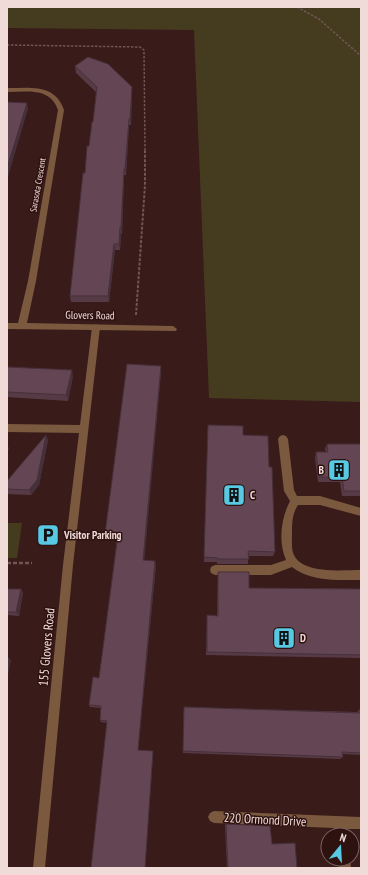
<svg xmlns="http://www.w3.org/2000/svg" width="368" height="875" font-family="'PT Sans Narrow',sans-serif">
	<rect width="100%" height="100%" fill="#391b19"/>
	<g fill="#453c20">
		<path d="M7,7h354v395l-152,-4 -15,-368 -187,-2z"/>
		<path d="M7,523h15l-5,35h-10z"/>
	</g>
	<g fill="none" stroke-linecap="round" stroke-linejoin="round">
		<g stroke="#725654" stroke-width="1.5" stroke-dasharray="2.5 1.5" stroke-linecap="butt">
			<path d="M297,7l22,12 42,37"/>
			<path d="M7,45l133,2 4,3 1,100"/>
		</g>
		<path stroke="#725654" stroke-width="2" stroke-dasharray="3 1.5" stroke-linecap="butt" d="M136,315l9,-130v-36"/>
		<path stroke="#725654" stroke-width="2.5" stroke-dasharray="4 2" stroke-linecap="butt" d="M7,563h25"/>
		<g fill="#7a593f" fill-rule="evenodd">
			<path d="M96,324l4,3 -27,238 -28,303h-12l30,-303 16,-132 -72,-1v-8l73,1 12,-98z"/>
			<path d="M283,435l3,1 2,3 6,51 3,6h23l41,12v8l-41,-11h-22c-6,9 -6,19 -6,30 0,7 -1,16 3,22 11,17 48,13 66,13v10c-23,0 -50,2 -69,-13l-21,8h-56l-4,-2 -1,-3 1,-3 4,-2h56l15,-5c-8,-18 -5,-42 4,-59l-6,-10 -6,-52 2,-3z"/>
			<path d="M214,811l147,6v12h-15l1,6h-12l-1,-7 -120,-5 -4,-2 -2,-4 2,-4z"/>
			<path d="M338,859h12l1,9h-12z"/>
		</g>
		<path fill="#7a593f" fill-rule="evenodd" d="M7,88c23,0 48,-5 57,22l-28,171 -9,42 146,3 4,3 -1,2 -169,-2v-6h11l10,-42 30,-171c-8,-23 -31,-18 -51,-18z"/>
	</g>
	<g fill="#563b47">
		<path d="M75,66l57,27 -1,32h-2l-3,50h-2l-2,59h-1l-1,16h-5l-6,52h-38l-1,-6 15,-123 8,-51 3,-30 -20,-19z"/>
		<path d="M7,367l66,9 -5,25 -61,-4z"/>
		<path d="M161,372l-17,188 12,5 -18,185 15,3 -8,115 -38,-145 -6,-1 -1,-2 1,-12 -11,-1 -1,-2 10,-27 18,-139h-11l-1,-5z"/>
		<path d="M208,425l35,10 26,32 6,85 -2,4h-25v8h-31v-2h-13z"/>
		<path d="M48,440l-9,45 -8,10 -24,-1v-13z"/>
		<path d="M327,444h34v52h-19l-2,-14h-22l-3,-24 1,-6h10l-1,-3z"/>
		<path d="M218,572l31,16 112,1v69l-155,-3 1,-36 10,-3z"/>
		<path d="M7,589h14l2,4 -4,23 -12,-1z"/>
		<path d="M184,707l173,5 3,-3h1v46l-19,-1 1,3 -3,2 -157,-6z"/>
		<path d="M226,824l46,20 25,24h-70l-2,-43z"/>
	</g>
	<g fill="#46303a">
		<path d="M132,87v6l-1,32 -1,-6z"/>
		<path d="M27,103l1,6 -21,71v-12z"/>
		<path d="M129,119v6l-3,50 -1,-6z"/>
		<path d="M124,169v6l-2,59 -1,-7z"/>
		<path d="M120,227l1,7 -1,16 -1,-6z"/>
		<path d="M114,244l1,6 -6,52 -1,-6z"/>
		<path d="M161,366v6l-17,192 -1,-4z"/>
		<path d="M72,370l1,6 -5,25 -2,-6z"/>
		<path d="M46,435l2,5 -9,45 -8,10 -2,-5z"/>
		<path d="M7,445l2,3 -2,7z"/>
		<path d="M155,561l1,4 -18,187v-2z"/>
		<path d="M21,589l2,4 -4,23 -3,-4z"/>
		<path d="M8,657l3,3 -4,20v-17z"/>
	</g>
	<g fill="#644553" stroke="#46303a">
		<path d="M88,57l20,7 24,23 -2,32h-1l-4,50h-1l-3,58h-1l-1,17h-5l-6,52h-38l13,-123h2l2,-27h2l3,-24h1l4,-35 -22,-21z"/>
		<path d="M7,102l20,1 -20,65z"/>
		<path d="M127,364l34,2 -18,194 12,1 -17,189 15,1 -8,117h-54l16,-147 -7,-1 1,-14 -12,-1 4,-28 6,1 19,-143 -13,-1z"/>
		<path d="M7,367l65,3 -6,25 -59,-3z"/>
		<path d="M208,425l35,1v9l25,1 1,31h3l3,85 -27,-1 1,8h-31v-1l-14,-1z"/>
		<path d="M46,435l-9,45 -8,10 -22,-1v-8z"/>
		<path d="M327,444h34v47h-17l-2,-14h-23l-3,-25h12z"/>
		<path d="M218,572h31v16l112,1v66l-154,-3v-37l11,1z"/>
		<path d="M7,589h14l-5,23h-9z"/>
		<path d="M184,707l176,6v-4h1v44l-19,-1 1,5 -160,-6z"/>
		<path d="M226,824l44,2 2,18 23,-1 2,25h-69z"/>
	</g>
	<defs>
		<g id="building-square" transform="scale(1.15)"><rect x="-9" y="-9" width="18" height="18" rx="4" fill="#58c9e3" stroke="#2e1210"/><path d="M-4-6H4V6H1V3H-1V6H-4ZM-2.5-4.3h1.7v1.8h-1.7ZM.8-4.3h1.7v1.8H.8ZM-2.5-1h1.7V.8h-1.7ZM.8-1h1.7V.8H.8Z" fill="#111"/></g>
		<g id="parking-square" transform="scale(1.15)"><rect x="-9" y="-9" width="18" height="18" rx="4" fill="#58c9e3" stroke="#2e1210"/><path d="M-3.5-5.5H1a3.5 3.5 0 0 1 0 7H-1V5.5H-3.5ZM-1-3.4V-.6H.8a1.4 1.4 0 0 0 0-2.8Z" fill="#111"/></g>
	</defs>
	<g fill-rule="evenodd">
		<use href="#building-square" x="339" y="470"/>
		<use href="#building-square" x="234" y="495"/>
		<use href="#parking-square" x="48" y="535"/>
		<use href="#building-square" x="284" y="638"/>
	</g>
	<g text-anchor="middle" stroke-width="3" stroke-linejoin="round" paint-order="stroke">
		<g font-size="9" fill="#f0dbd9" stroke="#2e1210">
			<text transform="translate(38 185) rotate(-80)" y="3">Sarasota Crescent</text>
		</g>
		<g font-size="11" fill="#f0dbd9" stroke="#2e1210">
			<text transform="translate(90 315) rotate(1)" y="4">Glovers Road</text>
		</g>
		<g font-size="11" font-weight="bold" fill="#f0dbd9" stroke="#2e1210" text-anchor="start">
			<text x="324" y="474" text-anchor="end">B</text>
			<text x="250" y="499">C</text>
			<text x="64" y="539">Visitor Parking</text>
			<text x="300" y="642">D</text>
		</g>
		<g font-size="13" fill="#f0dbd9" stroke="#2e1210">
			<text transform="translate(46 647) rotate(-85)" y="5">155 Glovers Road</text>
			<text transform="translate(265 819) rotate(3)" y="5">220 Ormond Drive</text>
		</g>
	</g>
	<rect width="368" height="875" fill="none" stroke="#f0dbd9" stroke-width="16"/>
	<g transform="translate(340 847) rotate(18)"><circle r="19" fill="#2e1210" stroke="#7c6260"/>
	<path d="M0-3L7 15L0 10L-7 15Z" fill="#58c9e3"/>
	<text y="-6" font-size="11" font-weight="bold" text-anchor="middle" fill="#f0dbd9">N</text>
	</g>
</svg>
